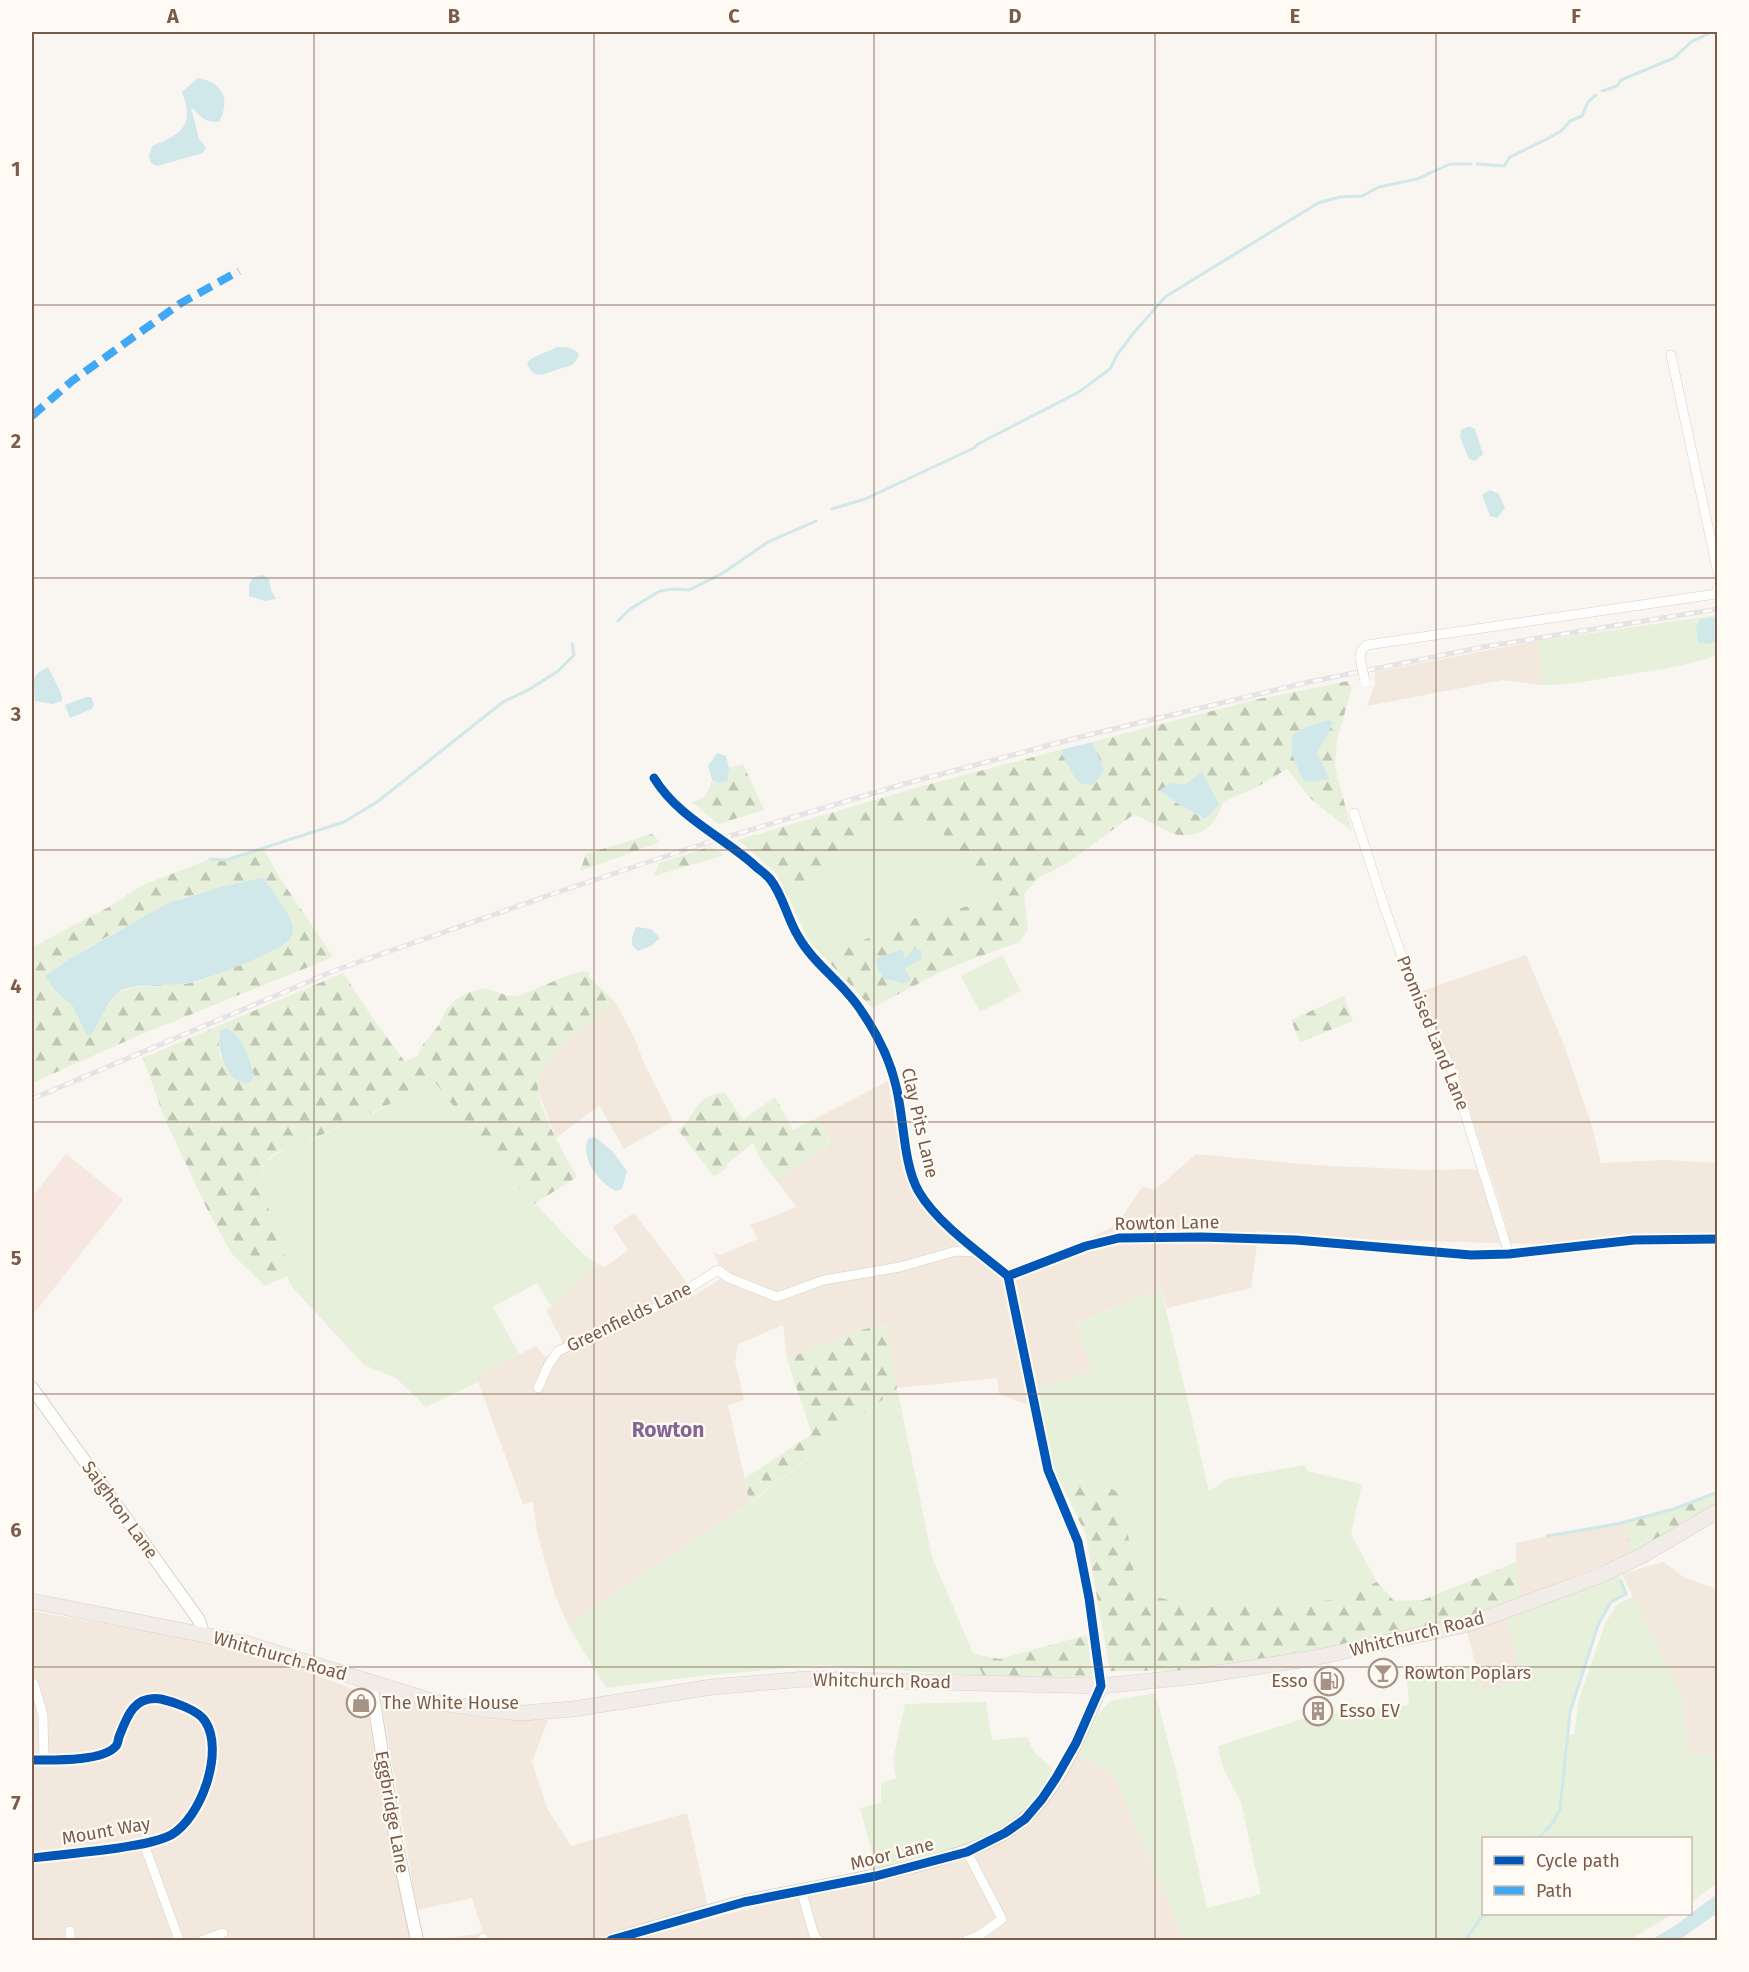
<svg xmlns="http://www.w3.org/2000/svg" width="1749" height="1972" font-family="'Fira Sans',sans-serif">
	<defs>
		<pattern id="forest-firs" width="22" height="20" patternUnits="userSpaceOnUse" patternTransform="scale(1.5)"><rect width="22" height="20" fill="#e7f0db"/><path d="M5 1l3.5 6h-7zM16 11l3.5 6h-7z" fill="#c0c6b4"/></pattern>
	</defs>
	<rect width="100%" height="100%" fill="#f9f5f0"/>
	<g fill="#f2e8de">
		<path d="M1537,641l6,44 -40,-5 -136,26 8,-22v-12z"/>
		<path d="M1526,955l38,90 27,78 10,40 65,-3 51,3v73l-137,9 -201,-5 -120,-9 -8,57 -84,20 -6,-19 -84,34 15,48 -55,18 -6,17 -32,-12 -2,-16 -100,10 -10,-64 -26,6 -74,29 -4,-34 -45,19 -3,17 9,39 -16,5 22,98 -182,122 -13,-30 -18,-63 -4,-30 -10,2 -47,-128 60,-30 10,11 17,-15 -17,-31 51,-47 8,3 23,-17 -15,-23 21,-14 54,71 5,12 26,-16v-15l-6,-13 7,3 38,-16 -8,-14 47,-18 -22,-28 57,-35 -13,-27 69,-36 17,91 7,19 48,53 18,4 34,23 77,-32 28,-15 25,-37 13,3 41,-36 116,11 112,5 59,-1 26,65 -53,-167 -37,-75z"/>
		<path d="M615,1002l20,37 8,22 30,60 -49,28 -25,-44 -43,33 -17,-44 -1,-15 8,-16 40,-40z"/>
		<path d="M1624,1521l8,32 -112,45 -4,-36v-19l71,-15 30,-4z"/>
		<path d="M1663,1562l22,16 32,11v166l-28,-2 -5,-49 -62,-130z"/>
		<path d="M32,1611l195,34 56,18 81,30 48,247h-380z"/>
		<path d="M1506,1618l17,64 -41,8 -15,-58z"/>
		<path d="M388,1697l46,13 61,10h53l-16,42 16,48 23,36 116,-33 21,95 -117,32h-154l46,-7 -11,-35 -55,12 -36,-211z"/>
		<path d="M1078,1754l36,21 70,165h-554l61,-17 282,-69 85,-67z"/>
	</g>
	<path fill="#f6e8e1" d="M66,1154l57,46 -91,116v-119z"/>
	<g fill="#e7f0db">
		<path d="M1717,615v40c-32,12 -67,16 -100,21 -25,4 -49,10 -74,9l-6,-44z"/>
		<path d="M875,821l61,6 37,38 19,36 -85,19 -82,38 -16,-16 -20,-44z"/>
		<path d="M1002,955l19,36 -41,21 -19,-36z"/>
		<path d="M435,1082l56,73 10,9 4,8 76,80 16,12 -46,42 -14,-23 -44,24 26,47 -43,22 2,6 -52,25 -30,-29 -32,-13 -72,-78 -5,-11 4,-3 -30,-86 -1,-10 5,-15 23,-15 27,-8 47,-24 13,-3 39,-19z"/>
		<path d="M1161,1289l48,202 18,-12 78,-14 2,6 55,13 -11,50 26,48 -44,18 -136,7 -60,-15 -15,-97 -36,-16 -23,8 -9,-14 -17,-84 55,-18 -16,-47z"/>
		<path d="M897,1388l35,169 51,119 -164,-11 -118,11 -95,12 -38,-63 187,-125z"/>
		<path d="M1619,1575l7,19c-5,3 -13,6 -16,10 -18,22 -39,101 -42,130l6,1 5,-36 26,-75 8,-14 5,-6 16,-7 50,107 5,49 28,2v128l-26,19 -1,-64h-206v76h188l-42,26h-446l-70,-165 -36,-21 21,-41 12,-12 44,-8 23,86 29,129 54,-14 -20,-92 -18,-34 -5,-22 94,-30 97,-11 -2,-25 68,-16 7,26 40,-8 -16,-64z"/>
		<path d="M986,1702l6,38 35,-3 7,15 19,17c-8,14 -16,31 -27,43 -7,6 -16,11 -24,15 -39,23 -82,32 -126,41l-16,-60 21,-5v-20l15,-5 -3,-18 12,-56z"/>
	</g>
	<g fill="url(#forest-firs)" fill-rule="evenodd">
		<path d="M1348,681l4,6 -15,53 -2,28 17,63 -40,-31 -25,-31 -30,18 -34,15c-6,21 -19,35 -43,33 -13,-1 -32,-17 -47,-20l-67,49 -28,14 -14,16 4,36 -9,12 -73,27 -74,39 -47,-50 82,-38 85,-19 -19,-36 -37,-38 -61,-6 -86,77 -13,-25 -38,-33 181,-53 141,-37 13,25 5,4 26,-9 -12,-28 162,-42zM1328,720l5,2 -7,16 -9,14 11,27 -31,-47zM1171,783l15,1 18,35 -24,-14 -19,-15z"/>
		<path d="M743,764l21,46 -46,14 -26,-22c13,-3 17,-10 20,-22l2,2 15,-4v-10z"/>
		<path d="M652,834l8,8 -80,29 6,-17z"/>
		<path d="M262,847l18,31 53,79 -198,80 -103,46 1,-13 -1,-3v-120l79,-41 32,-21 67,-26 16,1zM263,877l25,39 5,10 -20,24 -70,30 -17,4 -18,-1 -36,5 -14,4 -14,19 -11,22 -21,-28 -17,-14 16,-33 37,-22 74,-38z"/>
		<path d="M710,847l14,8 -70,21 5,-13z"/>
		<path d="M582,971l7,1v5l26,25c-19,14 -73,56 -77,78 -4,24 27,76 39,97l-43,27 -29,-32 -4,-8 -10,-9 -56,-73c-38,21 -79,36 -118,55 -17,9 -36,9 -50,23 -7,7 -7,18 -6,27l30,87 -26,12 -33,-32 -23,-41 -45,-96 -21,-59 200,-85 29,44 33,45 13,-7 6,-12 15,-18 7,-15 9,-10 12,-7 19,-5 22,8h11l47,-20zM218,1037l21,2 15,36 -25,-2 -3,-9 -6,-8z"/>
		<path d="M1344,996l9,25 -53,21 -9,-22z"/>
		<path d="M725,1093l18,27 32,-23 18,33 26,-13 13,27 -57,35 -12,-15 -10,-21 -25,20 -2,6 -12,7 -36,-46c21,-15 14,-35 47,-37z"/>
		<path d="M887,1324l10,64 -147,115 -6,-24 68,-45 -25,-75 74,-29z"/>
		<path d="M1086,1479l21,7 15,9 15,97 60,15 136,-7 44,-18 17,19 29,-1 93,-38 4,36 -48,17 -51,15 -113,21 -113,19 -85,1 -24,-136 -23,-48z"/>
		<path d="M1717,1492v10l-35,25 -50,26 -8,-32 50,-12z"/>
		<path d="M1087,1635l6,42 -110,-1 -9,-22 26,5z"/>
	</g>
	<g fill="#d0e8ea">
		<path d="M198,78c25,4 33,22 21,44 -15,1 -18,-6 -28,-15l8,32 7,8 -3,6 -46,13 -6,-3 -2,-7 3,-10c30,-12 43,-20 30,-54z"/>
		<path d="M557,347c9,0 16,0 22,7 -4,14 -12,12 -23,16 -14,5 -22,10 -29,-7 6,-8 20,-10 30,-16z"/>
		<path d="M1469,426l6,3 8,25 -8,7 -6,-2 -9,-22 1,-7z"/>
		<path d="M1490,490l9,4 6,14 -8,10 -7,-2 -8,-21z"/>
		<path d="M262,575l7,3 2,12 5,9 -11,2 -16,-5v-10l3,-8z"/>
		<path d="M1717,617v25l-10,2 -9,-2 -2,-16 5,-7z"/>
		<path d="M48,667l13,26 1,8 -10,3 -17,-3c0,-19 -8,-23 13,-34z"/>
		<path d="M86,697h5l3,7 -2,5 -22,9 -5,-13z"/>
		<path d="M1328,720l5,2 -7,16 -9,14 12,27 -15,3 -11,-2 -11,-25v-20l14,-8z"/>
		<path d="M1092,742l12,28 -4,7 -9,8 -10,-1 -8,-9 -13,-25z"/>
		<path d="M717,753l9,3 3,12 -1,13 -10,2 -6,-3 -4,-14z"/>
		<path d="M1202,772l17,32 -14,15 -25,-14 -20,-15 11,-7 15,1z"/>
		<path d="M263,877c8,13 28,36 30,51 0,5 -1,9 -5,13 -11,11 -84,40 -100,42 -17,3 -55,0 -68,8 -11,7 -21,31 -27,42l-4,3 -3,-3 -14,-28 -17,-14 -10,-15 26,-18 97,-55 54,-16z"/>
		<path d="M636,927l15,2 9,9 -9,8 -13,5 -6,-6v-7z"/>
		<path d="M914,948l7,2 1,9 -17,9 6,12 -9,4 -6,-3 -12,-2 -5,-8 -3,-12 26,-10 3,10z"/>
		<path d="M227,1028c16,8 22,31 27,47l-2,5 -5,4c-4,-2 -9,-3 -13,-6 -10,-9 -19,-36 -13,-48z"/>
		<path d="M595,1137l17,14 15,20 -5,18 -6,2c-17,-8 -36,-33 -28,-52z"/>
		<path d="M1717,1894v19l-38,27h-28l25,-15z"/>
	</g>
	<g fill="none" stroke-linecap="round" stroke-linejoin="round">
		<g stroke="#d0e8ea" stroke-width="3">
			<path d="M1602,91l15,-5 4,-6 53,-22 17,-16 21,-10"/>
			<path d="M1477,164l27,2 6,-9 37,-18 14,-8 9,-10 12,-5 6,-14 8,-7"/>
			<path d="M832,509l33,-10 109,-51 4,-4 101,-52 31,-23 7,-14 15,-20 33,-38 153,-94 22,-6 22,-1 17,-9 38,-8 33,-15h21"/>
			<path d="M618,621l12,-12 30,-18 13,-2 16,1 34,-17 45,-31 48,-21"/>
			<path d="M210,859l16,1 118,-38 33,-20 126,-100 27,-13 28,-18 16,-16 -2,-11"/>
			<path d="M1547,1536l70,-12 57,-15 44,-17"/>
			<path d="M1538,1838l14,-14 8,-15 10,-97 28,-87 13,-23 15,-8 -5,-13"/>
			<path d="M1465,1940l19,-26"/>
		</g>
		<g stroke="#d7d1cb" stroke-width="10">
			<g id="minor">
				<path d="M1671,355l47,218"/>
				<path d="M1360,658l1,-7 6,-6 349,-51 2,-8"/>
				<path d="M654,778c24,39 66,57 99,86 5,5 12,9 17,15 13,16 17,39 28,57 16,29 47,48 64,76 15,22 28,48 34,74 8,31 7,79 23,106 18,31 61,61 89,84"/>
				<path d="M1354,813l30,93 31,87 36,76 58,185"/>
				<path d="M1008,1276l78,-30 33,-8 82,-1 95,3 175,15 38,-1 125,-14 84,-1"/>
				<path d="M1008,1276l40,194 30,72 11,56 12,88"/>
				<path d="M538,1388l10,-22 10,-15 108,-48 52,-33 11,8 48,19 47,-17 76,-13 56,-16 21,1"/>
				<path d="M32,1683l2,1 9,31 1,45"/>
				<path d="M32,1760c19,0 71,2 84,-14 2,-2 2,-6 3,-9 8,-21 15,-42 42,-38 13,3 37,11 44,22 20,30 -4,97 -34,114 -16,8 -36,10 -53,13 -29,4 -58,7 -86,10"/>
				<path d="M144,1844l35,96"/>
				<path d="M967,1852l35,67 -22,16 -13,5"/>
				<path d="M801,1890l13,45 4,5"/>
				<path d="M70,1931v9"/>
				<path d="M483,1938l1,2"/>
				<path d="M203,1940l20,-7"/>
			</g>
		</g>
		<g stroke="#d7d1cb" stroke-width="14">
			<g id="tertiary">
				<path d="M32,1388l167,232 4,14"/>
				<path d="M371,1683l25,159 21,98"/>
				<path d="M611,1940c45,-13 90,-28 136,-39 61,-13 122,-22 183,-39 33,-9 68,-20 94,-43 34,-29 61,-92 77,-133"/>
			</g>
		</g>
		<g stroke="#dad1cc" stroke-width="16">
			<path id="trunk" d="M32,1601l213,42 190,59 59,9 29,2 50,-4 139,-22 93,-8 296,7 97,-10 116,-18 155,-34 130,-48 44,-21 75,-44"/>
		</g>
		<use href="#minor" stroke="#fefefd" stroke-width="9"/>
		<use href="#tertiary" stroke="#fefefd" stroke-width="12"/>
		<use href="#trunk" stroke="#f2ece8" stroke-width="15"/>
		<g stroke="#e6e3e7" stroke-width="5">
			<path id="rail" d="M32,1099l304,-129 231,-81 136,-45 201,-60 176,-47 229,-55 174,-35 235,-38"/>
		</g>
		<use href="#rail" stroke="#fffaf3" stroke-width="3" stroke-dasharray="9" stroke-linecap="butt"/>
		<g stroke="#d7d1cb" stroke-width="10" stroke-linecap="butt">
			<path id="minor-bridge" d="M1360,658l5,24"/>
		</g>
		<use href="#minor-bridge" stroke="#fefefd" stroke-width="9"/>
		<path stroke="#3fa9f5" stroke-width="8" stroke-dasharray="15 8" stroke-linecap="butt" d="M32,416l40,-35 109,-78 58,-32"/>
		<g stroke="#fffaf3" stroke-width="13">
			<g id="cycleway">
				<path d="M654,778c24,39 66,57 99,86 5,5 12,9 17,15 13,16 17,39 28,57 16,29 47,48 64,76 15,22 28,48 34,74 8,31 7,79 23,106 18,31 61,61 89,84"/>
				<path d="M1008,1276l78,-30 33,-8 82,-1 95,3 175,15 38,-1 125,-14 84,-1"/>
				<path d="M32,1760c19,0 71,2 84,-14 2,-2 2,-6 3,-9 8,-21 15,-42 42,-38 13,3 37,11 44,22 20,30 -4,97 -34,114 -16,8 -36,10 -53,13 -29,4 -58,7 -86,10"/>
				<path d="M611,1940l133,-38 132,-26 91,-24 38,-19 20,-14 17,-20 14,-21 20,-35 25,-57 -12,-88 -11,-56 -30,-72 -40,-194"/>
			</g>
		</g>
		<use href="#cycleway" stroke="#0057b8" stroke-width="9"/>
	</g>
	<path fill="none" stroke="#7a5c4d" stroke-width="1.5" stroke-opacity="0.55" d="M314,32v1908M594,32v1908M874,32v1908M1155,32v1908M1436,32v1908M32,305h1686M32,578h1686M32,850h1686M32,1122h1686M32,1394h1686M32,1667h1686"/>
	<defs>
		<g id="bar-ring" transform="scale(1.5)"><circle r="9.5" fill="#fffaf3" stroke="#a69286" stroke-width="1.5"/><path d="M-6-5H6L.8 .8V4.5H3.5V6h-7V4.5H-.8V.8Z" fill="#a69286"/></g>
		<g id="fuel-ring" transform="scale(1.5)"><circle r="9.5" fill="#fffaf3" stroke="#a69286" stroke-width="1.5"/><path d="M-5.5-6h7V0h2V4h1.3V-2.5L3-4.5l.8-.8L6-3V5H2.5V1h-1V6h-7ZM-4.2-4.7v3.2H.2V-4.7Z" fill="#a69286"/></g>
		<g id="shop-ring" transform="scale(1.5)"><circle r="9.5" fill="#fffaf3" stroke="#a69286" stroke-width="1.5"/><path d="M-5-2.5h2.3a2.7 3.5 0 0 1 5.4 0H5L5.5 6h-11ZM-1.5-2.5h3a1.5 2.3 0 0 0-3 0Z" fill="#a69286"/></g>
		<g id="building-ring" transform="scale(1.5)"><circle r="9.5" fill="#fffaf3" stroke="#a69286" stroke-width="1.5"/><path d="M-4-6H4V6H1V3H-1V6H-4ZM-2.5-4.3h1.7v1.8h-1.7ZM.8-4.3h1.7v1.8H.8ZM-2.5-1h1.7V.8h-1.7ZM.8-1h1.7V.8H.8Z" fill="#a69286"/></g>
	</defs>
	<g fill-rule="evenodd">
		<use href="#bar-ring" x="1383" y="1673"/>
		<use href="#fuel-ring" x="1329" y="1681"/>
		<use href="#shop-ring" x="361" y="1703"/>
		<use href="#building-ring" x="1318" y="1711"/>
	</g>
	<g text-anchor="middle" stroke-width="4.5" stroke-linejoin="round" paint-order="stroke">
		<g font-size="18" fill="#7a5c4d" stroke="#fffaf3">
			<text transform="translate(1433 1033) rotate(68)" y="6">Promised Land Lane</text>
			<text transform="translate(920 1123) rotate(77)" y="6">Clay Pits Lane</text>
			<text transform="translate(1167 1223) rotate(-1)" y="6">Rowton Lane</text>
			<text transform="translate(629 1317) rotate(-26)" y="6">Greenfields Lane</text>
			<text transform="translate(120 1510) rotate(54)" y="6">Saighton Lane</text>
			<text transform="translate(1417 1634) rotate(-14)" y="6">Whitchurch Road</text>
			<text transform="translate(280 1656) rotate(16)" y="6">Whitchurch Road</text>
			<text transform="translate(882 1681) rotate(1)" y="6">Whitchurch Road</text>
			<text transform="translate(392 1812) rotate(80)" y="6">Eggbridge Lane</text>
			<text transform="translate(106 1831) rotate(-10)" y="6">Mount Way</text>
			<text transform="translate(892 1854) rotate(-14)" y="6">Moor Lane</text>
		</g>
		<g font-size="18" fill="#7a5c4d" stroke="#fffaf3" text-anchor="start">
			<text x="1404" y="1679">Rowton Poplars</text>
			<text x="1308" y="1687" text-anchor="end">Esso</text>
			<text x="382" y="1709">The White House</text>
			<text x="1339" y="1717">Esso EV</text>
		</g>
		<g font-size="21" font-weight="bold" fill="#846695" stroke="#fffaf3">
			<text x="668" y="1437">Rowton</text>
		</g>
	</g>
	<rect width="1749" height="1972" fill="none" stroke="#fffaf3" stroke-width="66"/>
	<rect x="1482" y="1837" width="210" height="78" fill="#fffaf3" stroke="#cabbb1" stroke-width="1.5"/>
	<rect x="1494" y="1856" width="30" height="9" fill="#0057b8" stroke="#cabbb1" stroke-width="1.5"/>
	<text x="1536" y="1867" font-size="18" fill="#7a5c4d">Cycle path</text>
	<rect x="1494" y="1886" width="30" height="9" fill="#3fa9f5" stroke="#cabbb1" stroke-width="1.5"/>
	<text x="1536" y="1897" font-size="18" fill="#7a5c4d">Path</text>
	<rect x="33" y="33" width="1683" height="1906" fill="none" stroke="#7a5c4d" stroke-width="2"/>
	<g font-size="20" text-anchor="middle" font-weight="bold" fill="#7a5c4d">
		<text x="173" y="23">A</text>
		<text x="454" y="23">B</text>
		<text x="734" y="23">C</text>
		<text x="1015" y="23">D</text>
		<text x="1295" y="23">E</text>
		<text x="1576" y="23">F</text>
		<text x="16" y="176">1</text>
		<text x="16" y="448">2</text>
		<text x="16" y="721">3</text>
		<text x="16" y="993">4</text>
		<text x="16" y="1265">5</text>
		<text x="16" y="1537">6</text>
		<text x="16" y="1810">7</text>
	</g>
</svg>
